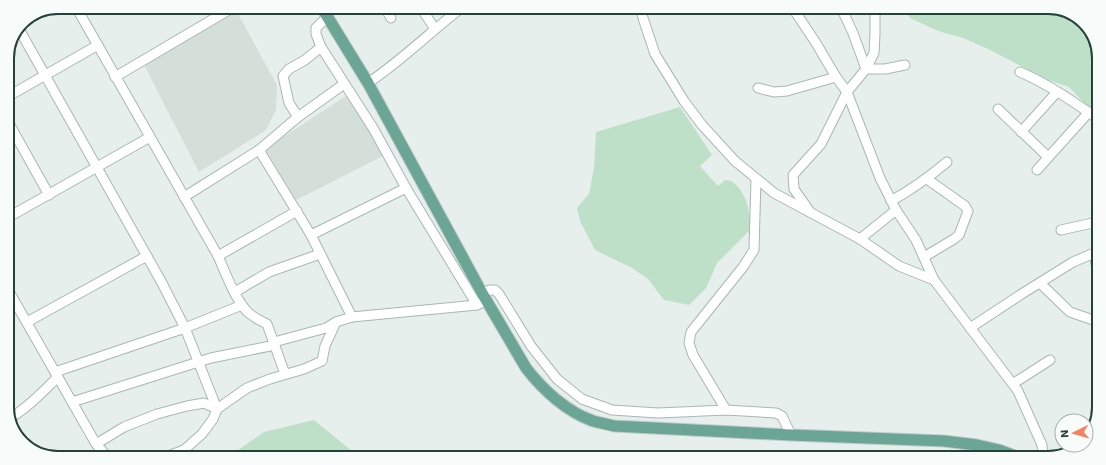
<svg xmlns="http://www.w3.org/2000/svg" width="1106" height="465" font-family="'Work Sans',sans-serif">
	<rect width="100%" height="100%" fill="#e6efeb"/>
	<g fill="#d4dfda">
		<path d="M237,12l40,73 -1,25 -10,20 -67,42 -56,-109z"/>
		<path d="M349,94l38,60 -91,46 -31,-51z"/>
	</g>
	<g fill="#bfe0c8">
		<path d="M902,10l165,1 22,16 10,27 -1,54 -7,2 -22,-23 -21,-7 -58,-30 -27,-12 -25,-7 -26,-12z"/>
		<path d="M680,107l32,48 -12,11 18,20 7,-6c3,0 7,1 9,3 13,11 17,31 16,47l-33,33 -11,25 -17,17 -25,-5 -16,-21 -16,-11 -37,-18 -15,-29 -3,-13 12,-14 5,-26 2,-36z"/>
		<path d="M314,420l43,35h-126l33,-23z"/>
	</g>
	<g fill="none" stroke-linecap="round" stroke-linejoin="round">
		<g stroke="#a8b8b2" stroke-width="11">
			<g id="minor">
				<path d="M76,7l142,249c7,16 19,48 32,58 5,4 11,7 17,10l18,50"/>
				<path d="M385,8l6,10"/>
				<path d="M421,8l14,21"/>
				<path d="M641,9l2,9 12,36 29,47 18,24 33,36 39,32 86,46 39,27 35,14"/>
				<path d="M794,10l22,33 20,34 11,15 33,86 16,32 20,30 18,40 84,111 24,54 1,13"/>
				<path d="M844,10v4l9,19 13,36h19l20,-4"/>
				<path d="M327,17l-11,11v6l5,13 52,81 33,60 71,117"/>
				<path d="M19,29l143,254 23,45 32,81"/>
				<path d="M1020,72c28,12 54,30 78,47"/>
				<path d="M115,77l117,-69"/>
				<path d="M368,83c33,-22 61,-50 92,-74"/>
				<path d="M758,88l16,4 13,-1 49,-14"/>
				<path d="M7,97l91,-52"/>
				<path d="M998,109l50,48"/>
				<path d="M298,117l-9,-14 -6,-27 6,-7 16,-9 16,-13"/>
				<path d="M7,120l42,75"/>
				<path d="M1021,132l36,-40"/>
				<path d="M259,150l52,85 41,82"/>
				<path d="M1037,170l52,-58"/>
				<path d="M184,197l75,-47 39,-33 46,-33"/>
				<path d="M891,201c20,-11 38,-24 56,-39"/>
				<path d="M810,212l-16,-23 -1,-14 28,-31 26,-52 19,-23 8,-16 1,-19v-24"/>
				<path d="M7,218l143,-81"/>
				<path d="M1061,230l36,-8"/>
				<path d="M311,235l95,-47"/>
				<path d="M860,239l36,-29"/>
				<path d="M218,256l79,-45"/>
				<path d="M924,257l30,-18 5,-4 9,-24 -3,-5 -38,-27"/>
				<path d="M1040,283l30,29 26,9"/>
				<path d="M7,288l89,156 9,10"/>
				<path d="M235,292l34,-20 51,-18"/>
				<path d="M482,293l8,-3h5l4,4 32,52 26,33 25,20 30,11 46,3 68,-3 50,3 6,3 9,19"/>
				<path d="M27,322l120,-66"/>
				<path d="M970,328l50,-33 53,-33 21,-9 3,16"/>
				<path d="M274,342l52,-14 10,-6 16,-5 125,-12 4,-2"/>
				<path d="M55,372l130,-44 57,-23"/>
				<path d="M1014,383l36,-23"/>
				<path d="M72,402l139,-44 64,-13"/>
				<path d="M726,410l-33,-55 -4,-12 2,-11 52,-65 11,-17 2,-71"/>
				<path d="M10,418c18,-10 33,-27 48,-41"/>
				<path d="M96,444l28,-17 33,-13 30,-8 17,-3 13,6"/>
				<path d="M171,455l13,-5 18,-16 11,-15 4,-10 30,-21 23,-9 34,-10 18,-8 3,-15 11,-24"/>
			</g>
		</g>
		<g stroke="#c2cac8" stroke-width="13">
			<path id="major" d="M322,8l46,75 114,210 44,75c17,22 41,44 67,53 7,2 14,3 21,5l177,9 153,6 33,4 22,5 21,8"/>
		</g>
		<use href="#minor" stroke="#fff" stroke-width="9"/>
		<use href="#major" stroke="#6aa596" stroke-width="11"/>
	</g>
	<path d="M0 0H1106V465H0ZM58 14H1048A44 44 0 0 1 1092 58V407A44 44 0 0 1 1048 451H58A44 44 0 0 1 14 407V58A44 44 0 0 1 58 14Z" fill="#f7fbf9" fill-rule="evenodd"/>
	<path fill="none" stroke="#24423a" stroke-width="2" d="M58 14H1048A44 44 0 0 1 1092 58V407A44 44 0 0 1 1048 451H58A44 44 0 0 1 14 407V58A44 44 0 0 1 58 14Z"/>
	<g transform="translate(1074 433) rotate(265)"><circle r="19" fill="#f7fbf9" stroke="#a3b1ad"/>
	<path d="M0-3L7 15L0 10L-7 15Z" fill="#f4845f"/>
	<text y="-6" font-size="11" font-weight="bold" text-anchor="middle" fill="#24423a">N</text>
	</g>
</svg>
